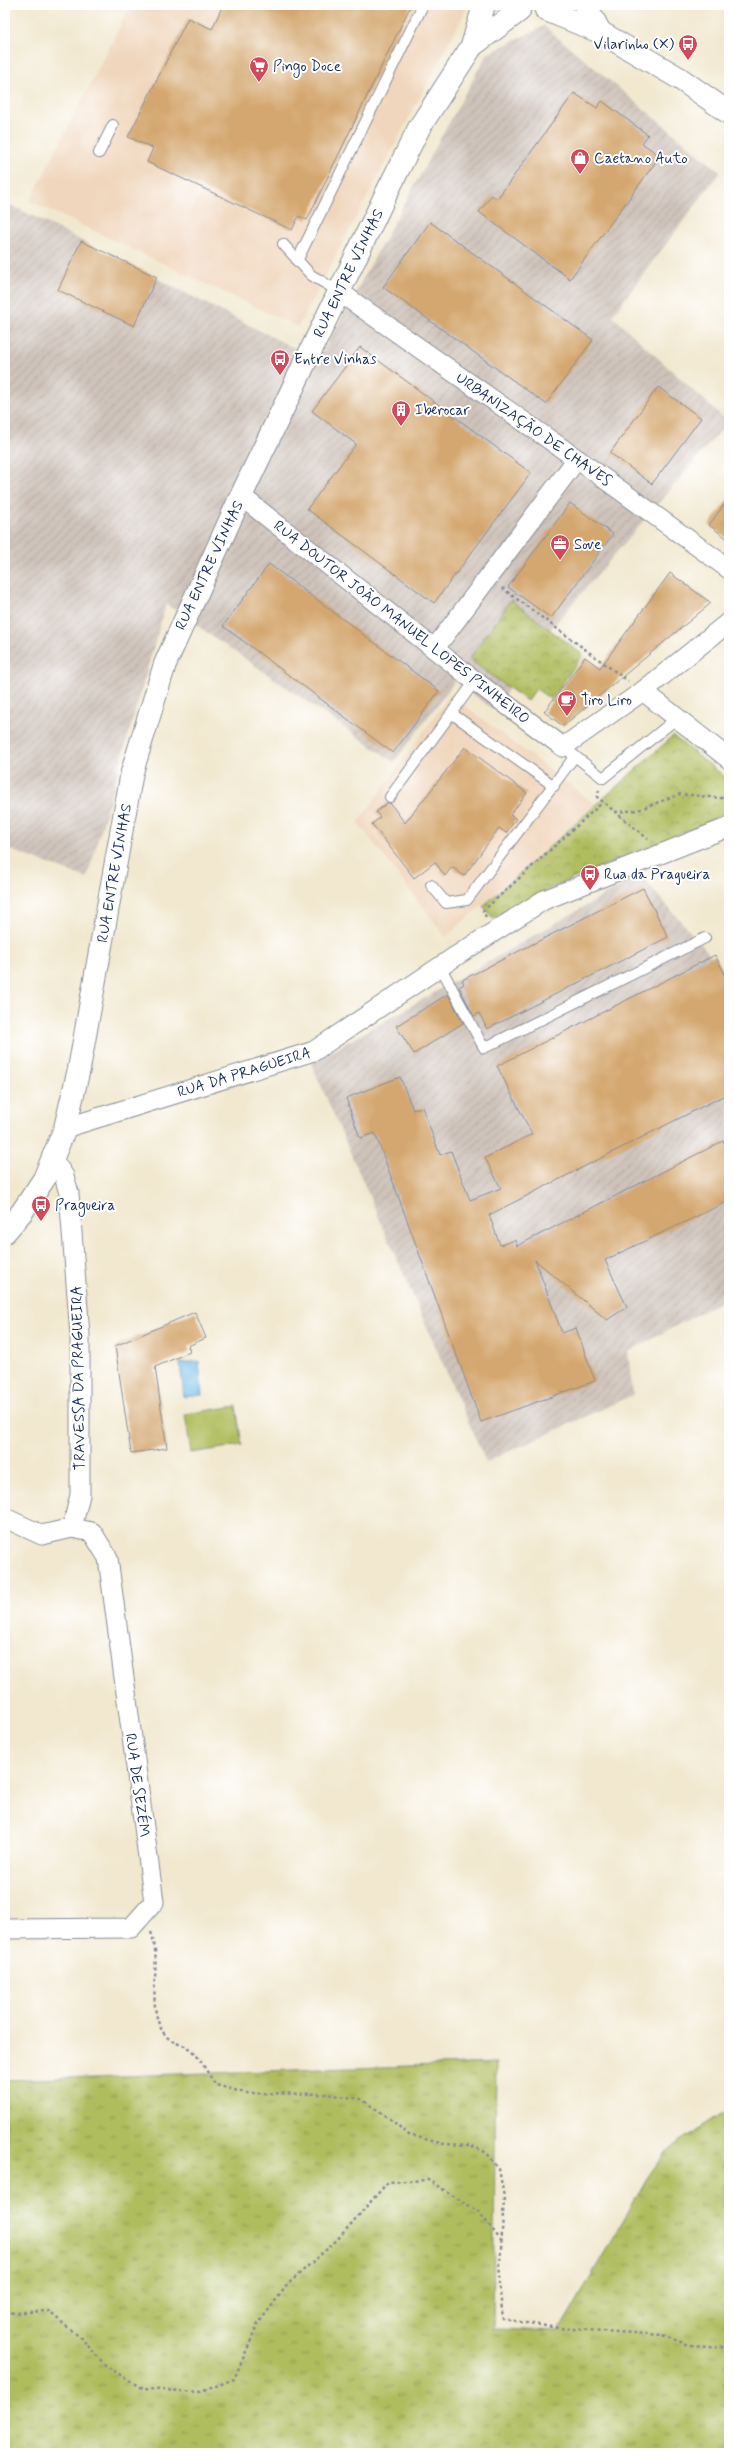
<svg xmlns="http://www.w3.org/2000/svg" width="734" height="2458" font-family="Mynerve,sans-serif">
	<defs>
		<pattern id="industrial-furrows" width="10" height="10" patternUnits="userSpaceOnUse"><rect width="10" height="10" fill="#cec2b9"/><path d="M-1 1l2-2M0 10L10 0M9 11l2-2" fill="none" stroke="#b0a7a1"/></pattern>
		<pattern id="grass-tufts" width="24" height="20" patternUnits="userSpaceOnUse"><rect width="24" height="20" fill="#b0bd5f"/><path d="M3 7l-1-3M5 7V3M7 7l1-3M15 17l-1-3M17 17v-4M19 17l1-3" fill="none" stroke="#8e9a52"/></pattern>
		<pattern id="park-crowns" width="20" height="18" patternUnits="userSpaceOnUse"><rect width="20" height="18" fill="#b0bd5f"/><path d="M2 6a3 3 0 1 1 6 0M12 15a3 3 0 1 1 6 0" fill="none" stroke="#8e9a52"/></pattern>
	</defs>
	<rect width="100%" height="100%" fill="#fff"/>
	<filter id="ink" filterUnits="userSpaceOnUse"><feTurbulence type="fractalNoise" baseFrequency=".025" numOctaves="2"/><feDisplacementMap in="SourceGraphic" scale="8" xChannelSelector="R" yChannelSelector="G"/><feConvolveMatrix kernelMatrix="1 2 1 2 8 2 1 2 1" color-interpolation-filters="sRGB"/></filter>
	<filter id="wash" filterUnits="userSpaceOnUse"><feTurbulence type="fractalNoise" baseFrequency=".012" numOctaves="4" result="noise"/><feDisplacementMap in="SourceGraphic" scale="16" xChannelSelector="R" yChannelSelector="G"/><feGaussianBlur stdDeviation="0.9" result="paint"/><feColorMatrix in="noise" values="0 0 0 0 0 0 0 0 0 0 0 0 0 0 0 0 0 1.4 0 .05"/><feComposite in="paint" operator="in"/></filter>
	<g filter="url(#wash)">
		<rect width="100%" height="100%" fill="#f1e8cf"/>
		<g fill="#f0d6bc">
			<path d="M131,5h335v5l-168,317 -268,-126z"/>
			<path d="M450,695l145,109 -149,133 -88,-114z"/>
		</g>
		<g fill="url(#industrial-furrows)">
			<path d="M544,26l176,146 -108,144 116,106 -179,209 -55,79 -39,-29 -61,81 -228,-158 -79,274 -82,-30v-646l313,158 169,-306z"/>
			<path d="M640,875l89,101v321l-101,55 5,43 -147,67 -175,-399z"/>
		</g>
		<path fill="url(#grass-tufts)" stroke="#66765e" d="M496,2063l-3,266 66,2 88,-152 18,-25 18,-15 46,-30v344h-724v-373z"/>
		<g fill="url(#park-crowns)" stroke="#66765e">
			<path d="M511,600l72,55 -32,44 -15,-10 -9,12 -58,-42z"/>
			<path d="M673,736l56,44v33l-169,71 -67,34 -10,-12z"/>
		</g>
		<path fill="#b0bd5f" stroke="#66765e" d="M236,1406l6,39 -51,8 -6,-39z"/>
		<path fill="#6ab9e4" stroke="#4274a1" d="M199,1361l3,34 -18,2 -4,-34z"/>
		<g id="blocks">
			<g fill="#d4a76f">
				<path d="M223,5h188l-104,215 -8,-4 -7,14 -145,-68 6,-14 -25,-11 60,-119 24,11z"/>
				<path d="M574,93l23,15 5,-7 46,34 -6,8 18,13 -90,123 -91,-67 13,-17 5,4z"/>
				<path d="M430,222l163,118 -47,64 -163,-117z"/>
				<path d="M81,241l76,36 -23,49 -76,-36z"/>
				<path d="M360,347l171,126 -97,130 -127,-94 49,-65 -44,-33z"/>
				<path d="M658,387l43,31 -49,66 -42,-31z"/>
				<path d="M729,498v42l-20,-15z"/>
				<path d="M570,503l43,31 -62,84 -43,-31z"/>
				<path d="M269,564l170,127 -46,62 -170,-127z"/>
				<path d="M670,573l41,30 -148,123 -19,-14 41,-55 15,11z"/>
				<path d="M465,747l62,46 -17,22 6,4 -10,14 -7,-5 -35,48 -12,-9 -7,9 -10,-14 -21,16 -42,-54 8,-7 -4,-5 11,-9h3l15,20z"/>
				<path d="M643,888l25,49 -181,92 -8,-16 -5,3 -15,-29 5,-3 -2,-4z"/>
				<path d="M715,955l14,27v111l-240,122 11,30 15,-5 2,6 206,-105 6,11v49l-124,59 22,47 -20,13 -72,-60 27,73 14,-5 19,53 -114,41 -106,-289 -15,5 -14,-40 54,-21 13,33 9,-3 18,48 11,-4 19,49 31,-12 -16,-30 47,-24 -35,-68z"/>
				<path d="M448,994l15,29 -49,31 -18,-28z"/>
				<path d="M195,1312l11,26 -18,8 2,6 -35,15 12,81 -36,5 -16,-107z"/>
			</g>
		</g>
	</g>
	<g filter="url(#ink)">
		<use href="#blocks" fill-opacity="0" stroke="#868c96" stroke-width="1"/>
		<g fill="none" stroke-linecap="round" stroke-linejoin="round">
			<g stroke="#868c96" stroke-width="12">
				<g id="lane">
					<path d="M99,153l14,-28"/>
					<path d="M283,244l28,31 27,16"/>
					<path d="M297,261l126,-256"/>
					<path d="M451,713l103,73"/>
					<path d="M571,753l32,25 73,-59"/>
					<path d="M390,797l85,-116"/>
					<path d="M431,885l15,18 21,-3 108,-144"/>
					<path d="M440,966l44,82 221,-110"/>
				</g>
			</g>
			<g stroke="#868c96" stroke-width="21">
				<g id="street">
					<path d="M338,291l239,168 152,110"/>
					<path d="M241,496l234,185 88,66 80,-56 86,-69"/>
					<path d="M435,648l142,-189"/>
					<path d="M643,691l86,68"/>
					<path d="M65,1128l249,-77 142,-95 88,-56 185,-73"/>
					<path d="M5,1518l37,17 30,-7 8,-33v-160l-11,-142 -5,-17 -11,-16"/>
					<path d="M5,1929l126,-1 23,-26 -46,-344 -16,-26 -20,-4"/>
				</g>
			</g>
			<g stroke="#868c96" stroke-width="24">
				<g id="secondary">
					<path d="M586,5l14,27"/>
					<path d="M546,10l54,22 79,46 50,35"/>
					<path d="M472,46l47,-35"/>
					<path d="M5,1232l17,-20 22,-33 21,-51 14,-59 53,-297 33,-108 76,-168 146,-304 32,-64 53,-82 12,-41"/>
				</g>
			</g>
			<g stroke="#868c96" stroke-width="2.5" stroke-dasharray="3 3" stroke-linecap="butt">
				<path d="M502,588l126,93"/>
				<path d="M599,790l-2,7 51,42"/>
				<path d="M615,812l23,-2 42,-16 49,5"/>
				<path d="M486,917l-3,-6 120,-109"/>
				<path d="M151,1932c11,29 -3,63 8,92 10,25 26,17 35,28 8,10 14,22 22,33l29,8 82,1 34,5 27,18 21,18 35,9 26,1 17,8 12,16 5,28 -5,86 4,36 55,9 104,7 27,10 40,2"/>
				<path d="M5,2313l43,-2 33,27 25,28 37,23 58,3 33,-13 24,-55 30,-40 49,-44 51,-58 40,-2 51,32 23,30"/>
			</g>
			<use href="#lane" stroke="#fff" stroke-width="10"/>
			<use href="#street" stroke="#fff" stroke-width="19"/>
			<use href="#secondary" stroke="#fff" stroke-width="22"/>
		</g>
	</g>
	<defs>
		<g id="bus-pin" transform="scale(1)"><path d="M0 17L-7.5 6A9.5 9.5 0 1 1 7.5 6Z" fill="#d1495b" stroke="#fff"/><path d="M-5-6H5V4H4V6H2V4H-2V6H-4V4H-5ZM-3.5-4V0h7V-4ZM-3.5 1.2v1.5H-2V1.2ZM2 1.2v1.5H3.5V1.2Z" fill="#fff"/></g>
		<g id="supermarket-pin" transform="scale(1)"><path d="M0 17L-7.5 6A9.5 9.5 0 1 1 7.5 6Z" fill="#d1495b" stroke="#fff"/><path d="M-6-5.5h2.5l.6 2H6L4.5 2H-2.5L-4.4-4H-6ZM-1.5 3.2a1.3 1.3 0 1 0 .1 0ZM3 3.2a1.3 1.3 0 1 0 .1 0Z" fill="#fff"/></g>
		<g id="shop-pin" transform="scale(1)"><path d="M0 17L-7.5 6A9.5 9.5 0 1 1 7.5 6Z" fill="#d1495b" stroke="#fff"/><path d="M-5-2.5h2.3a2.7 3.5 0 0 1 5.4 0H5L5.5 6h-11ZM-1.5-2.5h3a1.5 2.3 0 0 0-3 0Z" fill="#fff"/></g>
		<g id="building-pin" transform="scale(1)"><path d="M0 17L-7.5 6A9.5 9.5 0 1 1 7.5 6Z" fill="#d1495b" stroke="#fff"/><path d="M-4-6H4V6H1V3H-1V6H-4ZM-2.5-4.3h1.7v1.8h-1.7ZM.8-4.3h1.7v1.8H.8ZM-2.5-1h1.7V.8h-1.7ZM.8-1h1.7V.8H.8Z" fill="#fff"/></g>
		<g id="office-pin" transform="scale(1)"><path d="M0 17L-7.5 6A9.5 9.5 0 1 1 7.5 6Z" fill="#d1495b" stroke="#fff"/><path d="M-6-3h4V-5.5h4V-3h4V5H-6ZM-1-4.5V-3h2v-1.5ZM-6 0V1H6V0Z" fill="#fff"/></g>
		<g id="cafe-pin" transform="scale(1)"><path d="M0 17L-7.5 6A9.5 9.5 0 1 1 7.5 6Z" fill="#d1495b" stroke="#fff"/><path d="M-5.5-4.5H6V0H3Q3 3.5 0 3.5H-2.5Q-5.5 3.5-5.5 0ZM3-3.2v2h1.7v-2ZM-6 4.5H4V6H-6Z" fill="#fff"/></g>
	</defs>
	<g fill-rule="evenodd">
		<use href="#bus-pin" x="688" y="44"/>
		<use href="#supermarket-pin" x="259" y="66"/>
		<use href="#shop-pin" x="580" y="158"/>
		<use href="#bus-pin" x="280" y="359"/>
		<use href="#building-pin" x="401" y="410"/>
		<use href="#office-pin" x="560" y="544"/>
		<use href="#cafe-pin" x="567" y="700"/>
		<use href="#bus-pin" x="590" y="874"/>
		<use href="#bus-pin" x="41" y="1205"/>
	</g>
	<g text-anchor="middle" stroke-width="4" stroke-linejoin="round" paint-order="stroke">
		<g font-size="15" fill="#1b2f5e" stroke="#fff" text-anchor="start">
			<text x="674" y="49" text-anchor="end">Vilarinho (X)</text>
			<text x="273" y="71">Pingo Doce</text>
			<text x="594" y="163">Caetano Auto</text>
			<text x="294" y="364">Entre Vinhas</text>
			<text x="415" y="415">Iberocar</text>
			<text x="574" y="549">Sove</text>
			<text x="581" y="705">Tiro Liro</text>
			<text x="604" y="879">Rua da Pragueira</text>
			<text x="55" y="1210">Pragueira</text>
		</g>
		<g font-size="15" fill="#1b2f5e" stroke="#fff">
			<text transform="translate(348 273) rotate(-64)" y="5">RUA ENTRE VINHAS</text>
			<text transform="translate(534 429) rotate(35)" y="5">URBANIZAÇÃO DE CHAVES</text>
			<text transform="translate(209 565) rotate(-65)" y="5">RUA ENTRE VINHAS</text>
			<text transform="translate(402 622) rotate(38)" y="5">RUA DOUTOR JOÃO MANUEL LOPES PINHEIRO</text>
			<text transform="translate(114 873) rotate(-80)" y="5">RUA ENTRE VINHAS</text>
			<text transform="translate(244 1072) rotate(-17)" y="5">RUA DA PRAGUEIRA</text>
			<text transform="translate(78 1378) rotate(-91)" y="5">TRAVESSA DA PRAGUEIRA</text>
			<text transform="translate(138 1785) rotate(82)" y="5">RUA DE SEZÉM</text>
		</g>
	</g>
	<rect width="734" height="2458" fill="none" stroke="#fff" stroke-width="20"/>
</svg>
